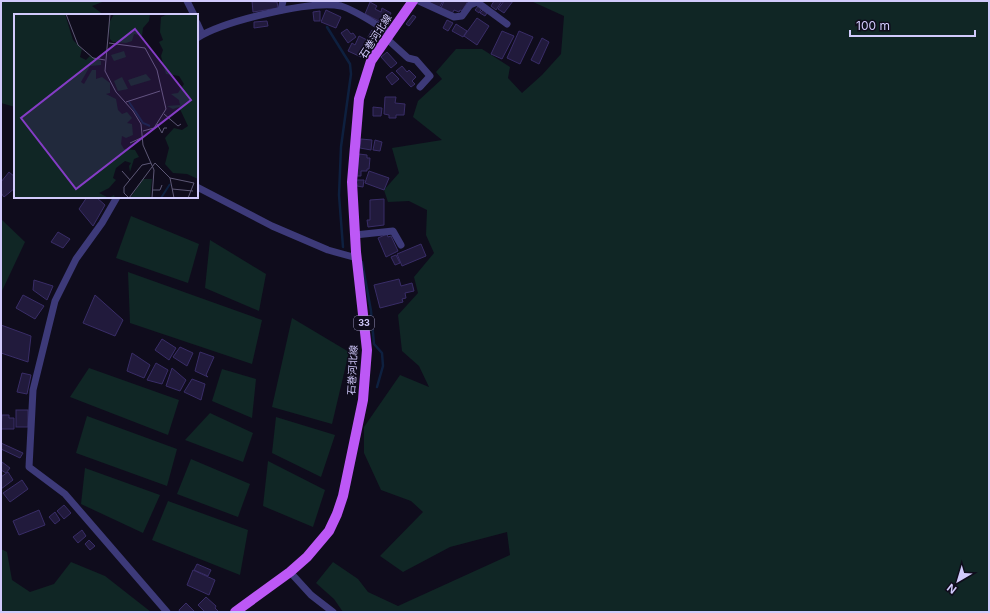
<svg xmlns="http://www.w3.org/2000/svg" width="990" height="613" font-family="Inter,'Noto Sans JP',sans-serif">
	<rect width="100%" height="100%" fill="#0f0c1c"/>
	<g fill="#102625">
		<path d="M1,1h104l-13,5 12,9h-89v92l-14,-4z"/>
		<path d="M531,1h458v611h-646l-9,-13 -18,-16 17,-21 25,17 10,13 30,14 112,-51 -3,-23 -57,15 -47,25 -23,-16 43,-44 -12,-11 -30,-11 -17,-37v-26l36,-52 29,12 -10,-21 -17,-15 -4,-36 20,-22 -4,-16 20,-24 -8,-18 1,-25 -18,-9 -21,1 -4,-12 15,-17 -7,-25 50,-8 -29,-23 5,-16 24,-22 -6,-7 20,-23h26l28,18 -2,11 14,15 20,-18 19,-21 3,-38z"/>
		<path d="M131,216l68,28 -11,39 -72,-25z"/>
		<path d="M1,219l24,23 -24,51z"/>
		<path d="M210,240l56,34 -7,37 -54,-23z"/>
		<path d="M128,272l134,48 -10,44 -122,-41z"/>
		<path d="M292,318l57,34 -17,72 -60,-17z"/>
		<path d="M89,368l90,32 -11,35 -98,-38z"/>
		<path d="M222,369l34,10 -4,39 -40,-17z"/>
		<path d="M210,413l43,20 -10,29 -58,-22z"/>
		<path d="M87,416l90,33 -10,37 -91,-33z"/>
		<path d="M276,417l59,18 -14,42 -49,-24z"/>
		<path d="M191,459l59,25 -12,33 -61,-23z"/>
		<path d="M268,461l57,29 -12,37 -50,-21z"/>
		<path d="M85,468l75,27 -17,38 -62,-29z"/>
		<path d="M168,501l80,29 -8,45 -88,-35z"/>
		<path d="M1,549l6,3 5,28 18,12 24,-8 17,-22 34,14 46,36h-150z"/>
	</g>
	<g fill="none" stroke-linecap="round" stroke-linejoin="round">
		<g stroke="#0e203f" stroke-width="2.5">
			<path d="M327,27l23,37 1,10 -10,73 -2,48 4,52"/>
			<path d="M362,262l9,49 3,33 8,9 1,13 -6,21"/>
		</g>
	</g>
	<g fill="#211a3c" stroke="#392d67">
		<path d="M252,1l25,1 1,6 -25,4z"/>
		<path d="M427,1h16l-4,7z"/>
		<path d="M444,1h24l-6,10 -2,-1 -1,2 -5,-2 -2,4 -11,-6z"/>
		<path d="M494,1h8l-6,9 -5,-4z"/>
		<path d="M504,1h9l-9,12 -6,-4z"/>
		<path d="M370,2l7,4 -2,3 6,3 1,-4 9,5 -6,11 -20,-10z"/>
		<path d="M479,5l3,3 -3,5 -4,-3z"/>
		<path d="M326,10l15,7 -5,11 -15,-6z"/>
		<path d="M483,10l4,3 -2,3 -5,-3z"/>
		<path d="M320,11v10h-6l-1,-9z"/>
		<path d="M413,15l3,2 -7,9 -3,-2z"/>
		<path d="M477,18l12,8 -12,19 -13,-9z"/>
		<path d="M447,20l6,3 -5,8 -5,-3z"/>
		<path d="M267,21l1,5 -14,2v-6z"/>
		<path d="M456,24l11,7 -4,6 -11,-6z"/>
		<path d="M347,29l4,5 2,-1 3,4 -8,6 -7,-10z"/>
		<path d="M372,30l5,3 -5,7 -4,-3z"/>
		<path d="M502,31l12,5 -12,23 -11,-5z"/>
		<path d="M519,31l14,6 -13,27 -13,-6z"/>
		<path d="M359,36l10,5 -8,16 -13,-6 4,-8 3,2z"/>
		<path d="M542,38l7,4 -10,22 -8,-4z"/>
		<path d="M387,52l10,11 -6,5 -10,-11z"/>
		<path d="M402,66l5,6 2,-2 7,7 -4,4 3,3 -4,3 -15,-16z"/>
		<path d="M392,72l7,7 -7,6 -6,-8z"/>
		<path d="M385,97h11l-1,6 10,1 -1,11h-8v3h-7v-3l-5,-1z"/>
		<path d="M373,107l9,1 -1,8h-8z"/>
		<path d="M361,139l11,1 -1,10 -11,-2z"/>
		<path d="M375,140l7,2 -2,9 -7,-1z"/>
		<path d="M359,154l8,1v3h3l-1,11h-2v2h-6v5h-4z"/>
		<path d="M369,171l20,7 -5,12 -19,-7z"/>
		<path d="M9,172l6,5v11l-11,9 -3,-4v-11z"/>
		<path d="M357,180h7l-1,7 -6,-1z"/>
		<path d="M87,197h9l9,8 -12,21 -14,-17z"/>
		<path d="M384,199v26l-16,2 -1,-7h3v-20z"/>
		<path d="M58,232l12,7 -7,9 -12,-6z"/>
		<path d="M387,234l1,3 3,-1 7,15 -12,6 -8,-19z"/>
		<path d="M421,244l5,12 -24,10 -5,-12z"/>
		<path d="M396,255l4,8 -5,2 -4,-8z"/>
		<path d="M399,279l2,7 11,-3 2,8 -9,2 1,5 -4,1 1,3 -23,6 -6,-23z"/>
		<path d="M34,280l19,6 -6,14 -14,-10z"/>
		<path d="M23,295l21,11 -9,13 -19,-11z"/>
		<path d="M95,295l28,25 -8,16 -32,-13z"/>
		<path d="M1,325l30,11 -3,26 -27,-9z"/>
		<path d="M162,339l14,9 -7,12 -14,-10z"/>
		<path d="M180,347l13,6 -6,13 -14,-9z"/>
		<path d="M200,352l14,5 -8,18 2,2 -13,-6z"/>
		<path d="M132,353l18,12 -6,13 -17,-7z"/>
		<path d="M156,363l12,7 -6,14 -15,-4z"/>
		<path d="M172,368l14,12 -6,11 -14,-5z"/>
		<path d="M22,373l9,2 -4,19 -10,-2z"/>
		<path d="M192,379l13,5 -4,16 -17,-8z"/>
		<rect x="16" y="410" width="12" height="17"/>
		<path d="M2,415h7v3h5v11h-13z"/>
		<path d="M1,443l22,10 -3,5 -19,-9z"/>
		<path d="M2,462l8,6 -4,5 -5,-3z"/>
		<path d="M8,472l5,8 -12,9v-12z"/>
		<path d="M22,480l6,9 -18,13 -7,-9z"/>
		<path d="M64,505l7,8 -7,6 -7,-8z"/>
		<path d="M39,510l6,15 -26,10 -6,-14z"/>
		<path d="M55,512l5,8 -5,4 -6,-7z"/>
		<path d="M82,530l4,6 -8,7 -5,-6z"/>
		<path d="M89,540l6,6 -5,4 -5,-6z"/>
		<path d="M197,564l14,6 -3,6 -14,-6z"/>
		<path d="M193,570l22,10 -6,15 -22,-10z"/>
		<path d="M206,597l10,9 -1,2 4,4h-14l-7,-7z"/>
		<path d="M186,603l9,9h-15l-1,-2z"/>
	</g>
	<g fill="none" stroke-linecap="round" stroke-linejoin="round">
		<g stroke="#3d3a79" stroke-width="7">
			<path d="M187,1l7,14"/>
			<path d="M419,1l35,16 8,-1 8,-11 7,-3 30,22"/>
			<path d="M281,10l2,-9"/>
			<path d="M197,23l5,11"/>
			<path d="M197,38c27,-17 114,-38 144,-32 16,5 34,18 49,27"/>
			<path d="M386,38l22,20 8,2 14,16 -10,11"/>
			<path d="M197,187l75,39 56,24 29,8"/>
			<path d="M117,197l-15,26 -26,36 -21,42 -22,89 -4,77 36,27 102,118"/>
			<path d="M355,235l38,-4 8,14"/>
			<path d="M290,572l21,23 22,17"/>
		</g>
		<path stroke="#bd58f6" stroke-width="10" d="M235,612l55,-40 17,-15 22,-26 8,-17 6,-18 20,-96 4,-50 -11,-98 -4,-70 7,-83 12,-38 42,-60"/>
	</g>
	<g text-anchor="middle" stroke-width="3" stroke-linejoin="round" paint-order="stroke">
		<rect fill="#0f0c1c" stroke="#9791b9" stroke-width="1" x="354" y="316" width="20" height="14" rx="3"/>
		<g font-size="9" font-weight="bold" fill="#d1cafc">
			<text x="364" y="326">33</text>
		</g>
		<g font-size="10" fill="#d1cafc" stroke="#0f0c1c">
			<text transform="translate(375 36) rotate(-57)" y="4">石巻河北線</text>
			<text transform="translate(352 370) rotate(-87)" y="4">石巻河北線</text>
		</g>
	</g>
	<g transform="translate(14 14)">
		<rect width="184" height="184" fill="#0f0c1c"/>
		<path d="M0,0h51l8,26 9,9 -2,8 6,3 4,-4 11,5v4l-11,1 -9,16 3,2 8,-14h4v9l6,-2 8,6v10l-4,1 10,5 2,11 4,4 5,-2 5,6 -5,5 5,1 1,11 -7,3 -4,-2 -1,8 3,5 11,1 4,7 -5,2 -4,13 -1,-6 2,-3 -6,-2 -9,7 -3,10 3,2 -7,8 -10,5 10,5 5,-3 1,3h-101zM100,0h36l-1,7 -6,7 -1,8 -8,-2 -2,7 -6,2 -13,-1 -3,-3 -1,-16zM154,0h30v165l-11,-5 -14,-1 -8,-9 4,-16 -4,-10 9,-10 8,2 6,-4 -9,-19 -6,2 -6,-3 13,-1 -1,-5 -8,-6 7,-1 6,-9 -5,-8 -13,-2 -5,-18 2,-6 -4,-8 4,-2 -3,-8 1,-15zM110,37l2,6 -12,4 -3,-6zM132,60l5,6 -20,6 -3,-6zM108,63l6,12 -10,2 -4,-10zM129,165h9l-2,19 -19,-1z" fill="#102625"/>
		<path fill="none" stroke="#0e203f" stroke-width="2" d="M115,88l14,21 7,3M147,184l9,-14"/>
		<path fill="none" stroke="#5d5876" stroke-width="1" d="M52,0l12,31 15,13 12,2M96,0l-5,57 11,21 17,19 8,13 2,21 11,25 -2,28M95,29l36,5 12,22 9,39 -12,19 -11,3M112,88l34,-11M150,100l14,12 3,-2M143,110l5,9 2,-5h3M116,129l13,-6M108,157l8,9M156,164l24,5 -6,15M158,175l21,2M139,176h7l2,-5M115,184l26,-35 15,15 4,20M115,184l-5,-5v-6l18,-22 9,-2"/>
		<path fill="#843cc5" fill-opacity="0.15" stroke="#843cc5" stroke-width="2" d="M121,15l56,71 -115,89 -55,-71z"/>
		<rect width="184" height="184" fill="none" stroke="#d1cafc" stroke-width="2"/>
	</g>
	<rect width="990" height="613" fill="none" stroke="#d1cafc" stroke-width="4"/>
	<g transform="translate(958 581) rotate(218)" stroke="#0f0c1c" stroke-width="3" paint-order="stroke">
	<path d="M0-3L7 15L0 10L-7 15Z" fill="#d1cafc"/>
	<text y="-6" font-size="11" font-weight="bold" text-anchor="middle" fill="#d1cafc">N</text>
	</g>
	<path d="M850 30v6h125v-6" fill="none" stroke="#d1cafc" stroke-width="2"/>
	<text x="856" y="30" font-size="12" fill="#d1cafc" stroke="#0f0c1c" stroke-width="3" paint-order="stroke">100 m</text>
</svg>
